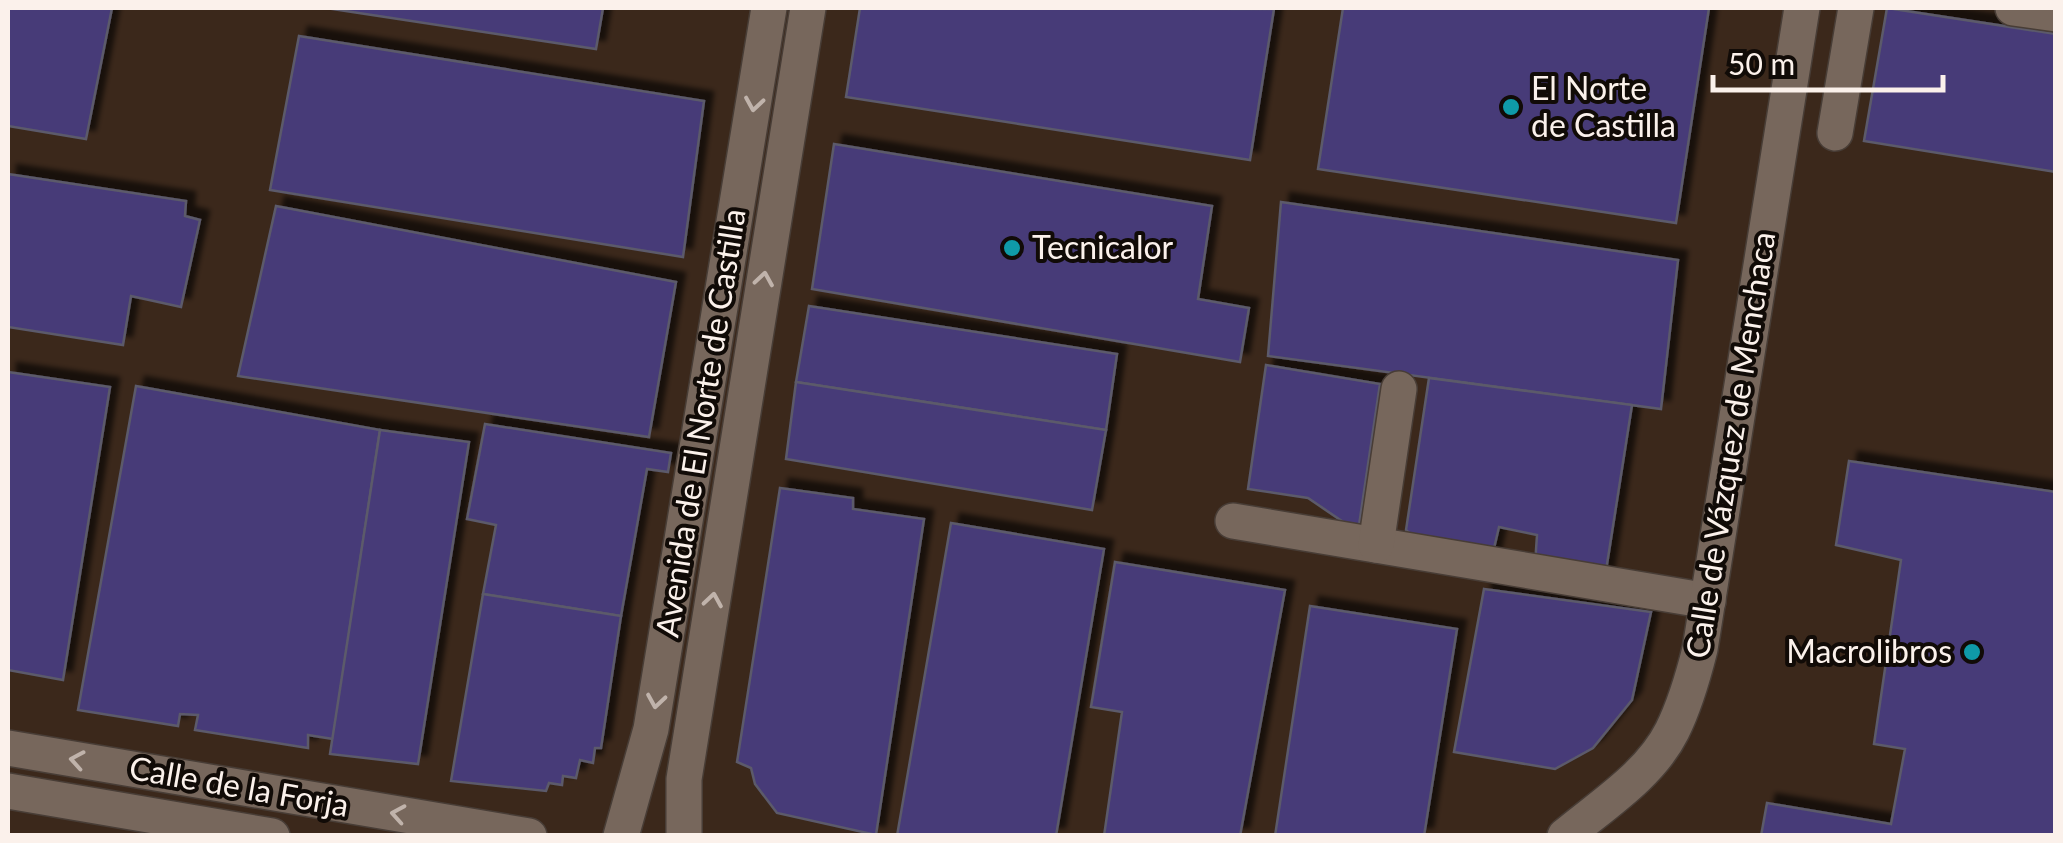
<svg xmlns="http://www.w3.org/2000/svg" width="2063" height="843" font-family="Lato,sans-serif">
	<defs>
		<filter id="shadow"><feDropShadow dx="9" dy="-9" stdDeviation="2.5" flood-color="#0009"/></filter>
	</defs>
	<rect width="100%" height="100%" fill="#2e2017"/>
	<rect fill="#3b281b" x="8" y="8" width="2047" height="827"/>
	<g fill="#473b78" stroke="#5b5a6b" stroke-width="2.5" filter="url(#shadow)">
		<path d="M8,8h104l-26,131 -78,-13z"/>
		<path d="M326,8h277l-7,41z"/>
		<path d="M860,8l414,1 -24,151 -404,-63z"/>
		<path d="M1343,8h366l-33,215 -358,-54z"/>
		<path d="M1887,8l169,26v138l-192,-31z"/>
		<path d="M299,36l405,65 -21,156 -413,-67z"/>
		<path d="M834,144l378,62 -14,93 51,9 -9,54 -428,-73z"/>
		<path d="M8,174l178,27 -1,15 15,4 -19,87 -50,-11 -8,49 -115,-18z"/>
		<path d="M1281,202l397,58 -17,149 -393,-53z"/>
		<path d="M276,206l400,76 -27,155 -411,-61z"/>
		<path d="M809,306l308,48 -11,76 -310,-48z"/>
		<path d="M1266,365l114,19 -22,148 -50,-34 -60,-9z"/>
		<path d="M8,372l102,15 -47,293 -55,-10z"/>
		<path d="M1429,378l203,27 -27,172 -70,-12 2,-30 -38,-8 -8,34 -62,-10 -23,-21z"/>
		<path d="M796,382l310,48 -14,80 -306,-51z"/>
		<path d="M136,386l244,44 -47,309 -25,-4v13l-113,-18 3,-15 -18,-1 -2,12 -100,-16z"/>
		<path d="M485,424l186,29 -3,19 -21,-3 -26,147 -138,-22 13,-69 -29,-6z"/>
		<path d="M380,430l89,12 -51,322 -88,-10z"/>
		<path d="M1849,461l207,31v344h-295l6,-33 124,21 14,-75 -31,-5 27,-184 -65,-15z"/>
		<path d="M780,488l73,10v11l71,10 -48,316 -99,-22 -22,-29 -4,-16 -14,-6z"/>
		<path d="M951,523l153,26 -48,287h-159z"/>
		<path d="M1115,562l170,28 -45,246h-136l18,-124 -31,-5z"/>
		<path d="M1484,589l167,23 -19,88 -39,48 -38,21 -101,-17z"/>
		<path d="M483,594l138,22 -20,132h-6l-2,15 -13,-3 -4,18 -13,-2 -1,9 -13,-2 -3,8 -95,-10z"/>
		<path d="M1310,606l147,23 -33,207h-149z"/>
	</g>
	<g fill="none" stroke-linecap="round" stroke-linejoin="round">
		<g stroke="#483d36" stroke-width="38">
			<g id="minor">
				<path d="M2013,8l43,6"/>
				<path d="M1835,133l21,-125"/>
				<path d="M1233,521l475,80"/>
				<path d="M1376,545l23,-156"/>
				<path d="M8,748l521,88"/>
				<path d="M8,791l264,45"/>
				<path d="M621,836l30,-107 118,-721"/>
				<path d="M684,836v-57l124,-771"/>
				<path d="M1565,836c37,-31 85,-61 107,-105 13,-26 21,-54 28,-82l102,-641"/>
			</g>
		</g>
		<use href="#minor" stroke="#77675c" stroke-width="35"/>
	</g>
	<defs><path id="oneway-chevron" d="M-2-3.5L2.5 0L-2 3.5" fill="none" stroke-width="1.6" stroke-linecap="round" stroke-linejoin="round" transform="scale(2.5)"/></defs>
	<g stroke="#c0b3ab">
		<use href="#oneway-chevron" transform="translate(754 104) rotate(99)"/>
		<use href="#oneway-chevron" transform="translate(764 279) rotate(-81)"/>
		<use href="#oneway-chevron" transform="translate(713 600) rotate(-81)"/>
		<use href="#oneway-chevron" transform="translate(656 701) rotate(99)"/>
		<use href="#oneway-chevron" transform="translate(77 760) rotate(-170)"/>
		<use href="#oneway-chevron" transform="translate(398 814) rotate(-170)"/>
	</g>
	<g fill="#0f9aa8" stroke="#110b07" stroke-width="4">
		<circle cx="1511" cy="107" r="10"/>
		<circle cx="1012" cy="248" r="10"/>
		<circle cx="1972" cy="652" r="10"/>
	</g>
	<g text-anchor="middle" stroke-width="8" stroke-linejoin="round" paint-order="stroke">
		<g font-size="32" fill="#fbf1eb" stroke="#110b07" text-anchor="start">
			<text x="1531" y="100">El Norte<tspan x="1531" dy="37">de Castilla</tspan></text>
			<text x="1032" y="259">Tecnicalor</text>
			<text x="1952" y="663" text-anchor="end">Macrolibros</text>
		</g>
		<g font-size="32" fill="#fbf1eb" stroke="#110b07">
			<text transform="translate(701 423) rotate(-81)" y="11">Avenida de El Norte de Castilla</text>
			<text transform="translate(1731 445) rotate(-81)" y="11">Calle de Vázquez de Menchaca</text>
			<text transform="translate(239 787) rotate(10)" y="11">Calle de la Forja</text>
		</g>
	</g>
	<rect width="2063" height="843" fill="none" stroke="#fbf1eb" stroke-width="20"/>
	<path d="M1713 75v15h230v-15" fill="none" stroke="#fbf1eb" stroke-width="5"/>
	<text x="1728" y="75" font-size="30" fill="#fbf1eb" stroke="#110b07" stroke-width="8" paint-order="stroke">50 m</text>
</svg>
